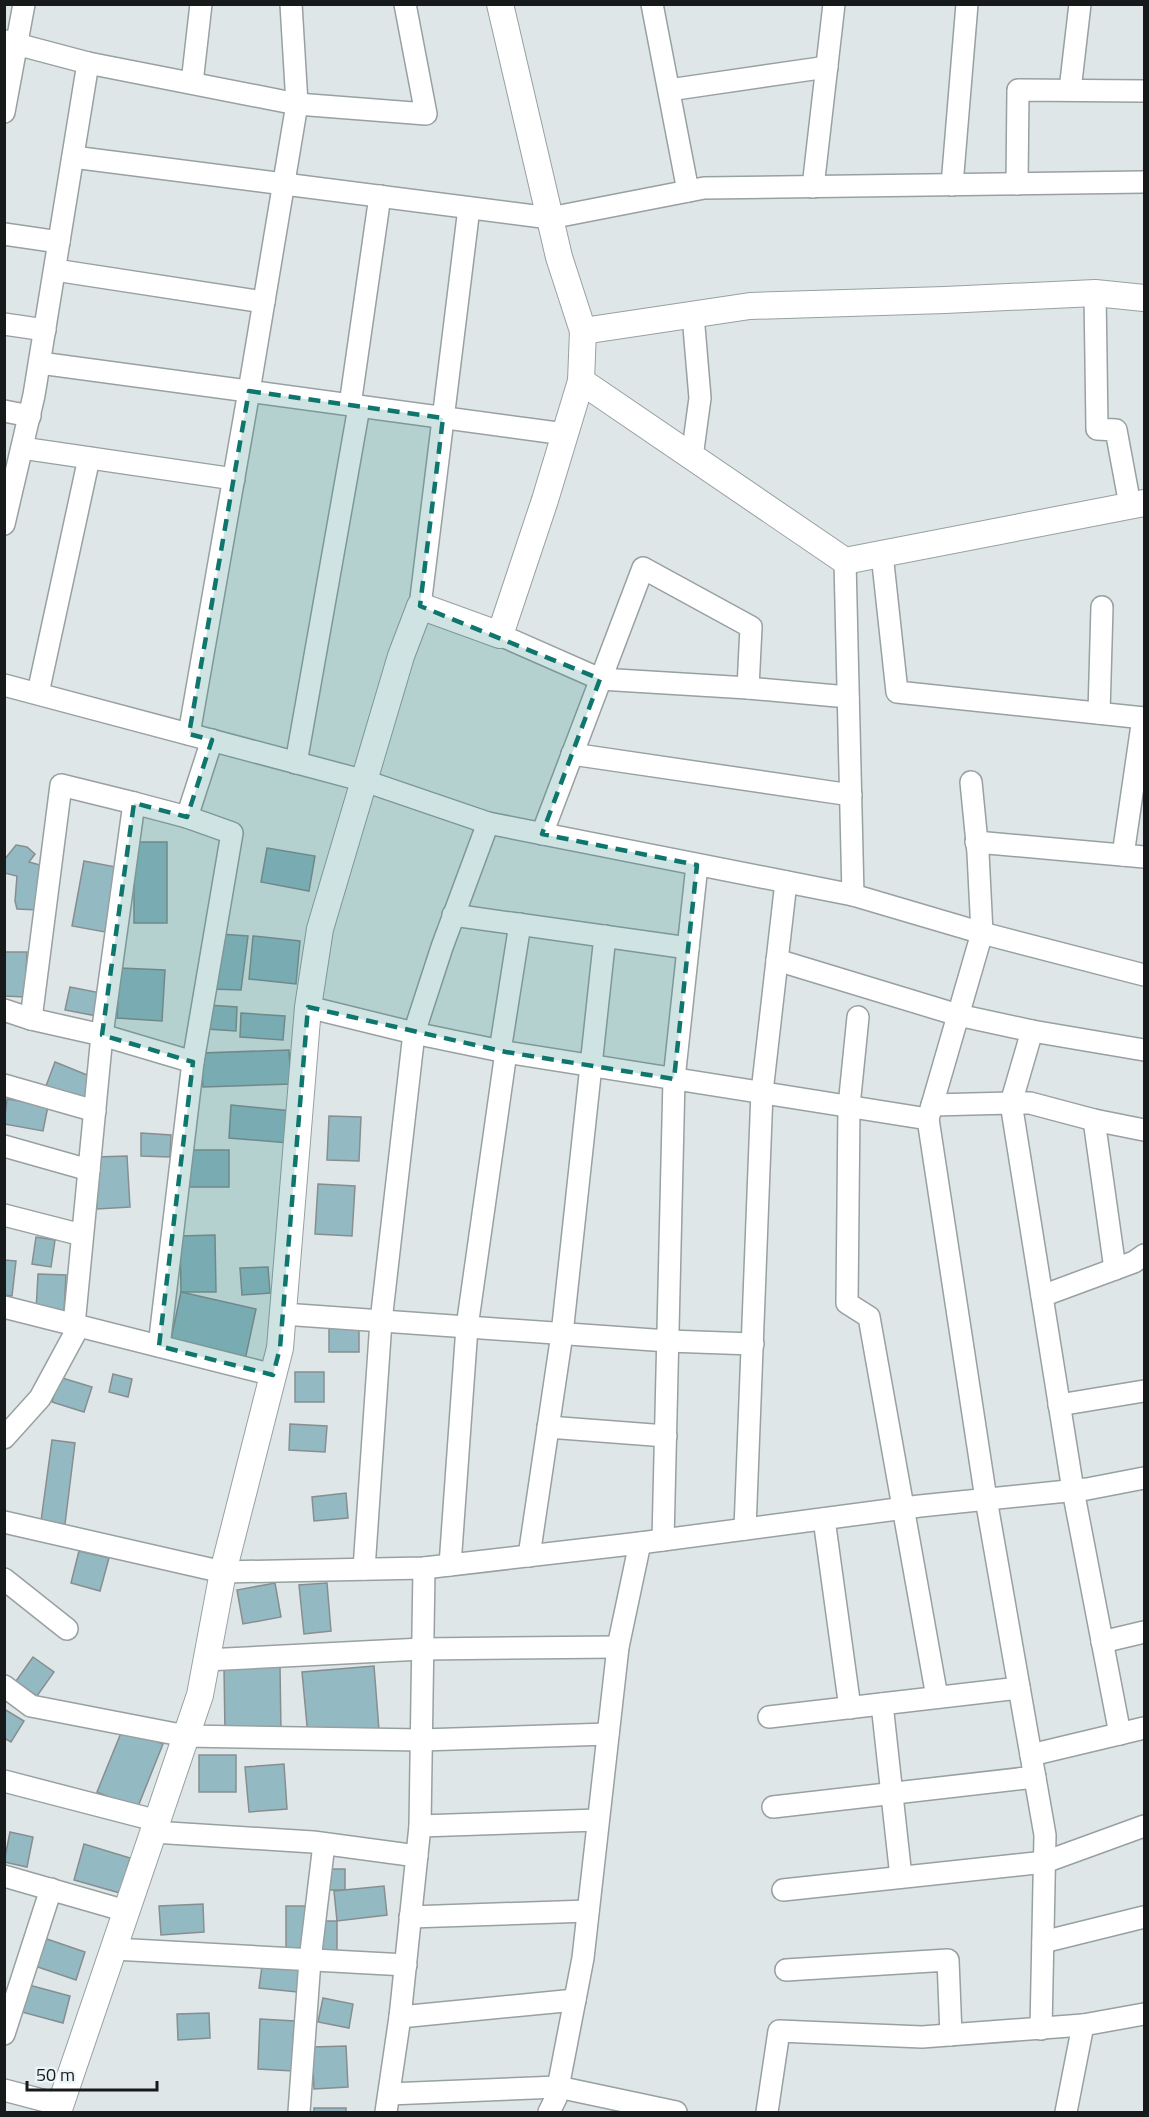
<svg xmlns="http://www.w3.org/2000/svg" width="1149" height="2117" font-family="'Titillium Web',sans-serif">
	<rect width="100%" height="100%" fill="#dee6e8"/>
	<g fill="#93b9c3" stroke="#878e90" stroke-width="1.5">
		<rect x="134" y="842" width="33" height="81"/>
		<path d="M16,845l11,2 8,7 -6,8 15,4 -6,44 -21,-1 -2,-8 2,-25 -13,-3v-13z"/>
		<path d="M267,848l48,8 -6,35 -48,-9z"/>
		<path d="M84,861l32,6 -11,65 -33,-6z"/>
		<path d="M220,934l28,2 -7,54 -30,-1z"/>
		<path d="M253,936l47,5 -4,43 -47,-5z"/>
		<path d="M4,952h23l-2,45 -21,-1z"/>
		<path d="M120,968l45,2 -3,51 -45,-3z"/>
		<path d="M70,987l31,6 -4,23 -32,-6z"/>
		<path d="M208,1005l29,2 -1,24 -29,-2z"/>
		<path d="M241,1013l44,3 -2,24 -43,-3z"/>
		<path d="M289,1050l2,34 -88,3 -2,-34z"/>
		<path d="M55,1062l37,15 -9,24 -37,-15z"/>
		<path d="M7,1099l41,7 -5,25 -39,-7z"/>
		<path d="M231,1105l61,6 -3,32 -60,-5z"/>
		<path d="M329,1116l32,1 -2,44 -32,-1z"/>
		<path d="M141,1133l30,2 -1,22 -29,-1z"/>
		<rect x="189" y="1150" width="40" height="37"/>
		<path d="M127,1156l3,51 -33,2 -2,-52z"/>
		<path d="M318,1184l37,2 -3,50 -37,-2z"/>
		<path d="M215,1235l1,57h-35l-1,-56z"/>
		<path d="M36,1237l19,3 -4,27 -19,-3z"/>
		<path d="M4,1260l12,1 -4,35 -8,-1z"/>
		<path d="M268,1267l2,26 -28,2 -2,-27z"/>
		<path d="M38,1274l28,1 -2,38 -28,-2z"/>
		<path d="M181,1292l75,17 -11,51 -75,-16z"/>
		<rect x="329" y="1327" width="30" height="25"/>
		<rect x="295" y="1372" width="29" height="30"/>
		<path d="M113,1374l19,5 -4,18 -19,-5z"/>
		<path d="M59,1377l33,10 -8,25 -32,-10z"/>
		<path d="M290,1424l37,2 -2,26 -36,-2z"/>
		<path d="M52,1440l23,3 -10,81 -24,-3z"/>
		<path d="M346,1493l2,25 -34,3 -2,-24z"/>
		<path d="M79,1551l30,7 -9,33 -29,-8z"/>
		<path d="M275,1583l6,34 -38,7 -6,-34z"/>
		<path d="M327,1583l4,48 -27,3 -5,-49z"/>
		<path d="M33,1657l21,15 -17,24 -21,-15z"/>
		<path d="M374,1666l5,64 -71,6 -6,-64z"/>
		<path d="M280,1667l1,65 -56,1 -1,-65z"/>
		<path d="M4,1709l20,12 -13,21 -7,-4z"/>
		<path d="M123,1728l40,16 -26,65 -40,-17z"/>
		<rect x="199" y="1755" width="37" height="37"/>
		<path d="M284,1764l3,45 -38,3 -4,-45z"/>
		<path d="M10,1832l23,5 -6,30 -23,-5z"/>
		<path d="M84,1844l46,14 -10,35 -46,-13z"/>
		<rect x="324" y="1869" width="21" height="21"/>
		<path d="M384,1886l3,29 -50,6 -3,-30z"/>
		<path d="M203,1904l1,28 -43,3 -2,-29z"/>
		<rect x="286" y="1906" width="19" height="42"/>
		<rect x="321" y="1921" width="16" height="34"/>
		<path d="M41,1937l44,15 -9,28 -44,-15z"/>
		<path d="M263,1959l38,4 -4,29 -38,-4z"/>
		<path d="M29,1985l41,11 -7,27 -41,-11z"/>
		<path d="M323,1998l30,6 -4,24 -31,-6z"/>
		<path d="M209,2013l1,25 -32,2 -1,-26z"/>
		<path d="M260,2019l35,2 -2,50 -35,-2z"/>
		<path d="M346,2046l2,41 -34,2 -2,-42z"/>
		<rect x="314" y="2108" width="32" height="4"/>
	</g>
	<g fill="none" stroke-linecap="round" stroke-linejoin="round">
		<g stroke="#98a0a2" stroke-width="24">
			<g id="minor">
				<path d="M652,4l36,187"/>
				<path d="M5,41l83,22"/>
				<path d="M192,83l9,-79"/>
				<path d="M669,90l158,-23"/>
				<path d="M1070,90l10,-86"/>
				<path d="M4,112l20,-108"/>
				<path d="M73,157l477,61 154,-30 440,-6"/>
				<path d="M1017,184l1,-94 126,1"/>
				<path d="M952,185l15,-181"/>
				<path d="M813,187l21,-183"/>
				<path d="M4,234l55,8"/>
				<path d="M55,270l209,32"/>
				<path d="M1095,293l2,136 19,1 14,75"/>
				<path d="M4,324l41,6"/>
				<path d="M40,363l525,71"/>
				<path d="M350,405l30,-209"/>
				<path d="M4,411l26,5"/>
				<path d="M22,448l212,31"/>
				<path d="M692,457l8,-59 -7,-83"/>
				<path d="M4,524l30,-129 54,-332 209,41 129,10 -21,-110"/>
				<path d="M882,554l15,138 247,26"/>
				<path d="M845,561l8,334"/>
				<path d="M420,606l49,-398"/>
				<path d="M500,635l100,44 148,9 100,9"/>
				<path d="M4,685l361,96 123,42"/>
				<path d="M38,693l51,-235"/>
				<path d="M1099,713l3,-106"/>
				<path d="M189,734l60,-343 48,-287 -6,-100"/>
				<path d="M572,754l279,41"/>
				<path d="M296,763l63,-356"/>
				<path d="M971,782l7,71 4,80 -54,186 58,380 59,336 -4,194"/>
				<path d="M542,834l101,-266 108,59 -3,61"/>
				<path d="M976,842l168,15"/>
				<path d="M1123,855l20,-137"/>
				<path d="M453,915l235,33"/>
				<path d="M777,960l181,55 74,16"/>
				<path d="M308,1007l106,26 92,19 422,67"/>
				<path d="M4,1010l27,9 71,16 91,27 -34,284"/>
				<path d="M858,1017l-9,89 -2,197 22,14 68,380"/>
				<path d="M31,1019l30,-234 73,18"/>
				<path d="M1144,1050l-112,-19 -21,72h19l64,17 50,10"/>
				<path d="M500,1051l20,-127"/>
				<path d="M193,1062l39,-229 -45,-16 25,-77"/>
				<path d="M4,1085l91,26"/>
				<path d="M932,1105l79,-2 62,387 47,244"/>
				<path d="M1094,1120l21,149"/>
				<path d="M4,1146l85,24"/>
				<path d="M4,1215l78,20"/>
				<path d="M1042,1296l92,-34 10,-7"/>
				<path d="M4,1307l269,68"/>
				<path d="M283,1314l385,27 85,3"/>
				<path d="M74,1325l28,-290 32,-232 53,14"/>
				<path d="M1059,1405l85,-14"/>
				<path d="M548,1427l118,9"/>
				<path d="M4,1438l36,-40 39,-72"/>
				<path d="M824,1519l26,189"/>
				<path d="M4,1522l219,50 201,-4 216,-25 280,-37 167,-17 57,-11"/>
				<path d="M745,1529l17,-437 24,-210"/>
				<path d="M663,1540l11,-461 23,-214"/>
				<path d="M529,1556l33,-222 43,-398"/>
				<path d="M450,1565l17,-238 39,-275"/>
				<path d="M424,1568l-4,258 -20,191 175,-17"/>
				<path d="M364,1569l17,-248 33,-288 28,-86 46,-124 365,72 129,38 162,42"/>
				<path d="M4,1579l63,50"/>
				<path d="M1102,1642l42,-10"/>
				<path d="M206,1660l216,-11 196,-2"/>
				<path d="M4,1686l27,20 155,30 235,4 187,-6"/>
				<path d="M882,1704l19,173"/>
				<path d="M769,1717l250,-29"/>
				<path d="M1031,1755l113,-27"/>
				<path d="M4,1781l154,40"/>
				<path d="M773,1807l262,-30"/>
				<path d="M420,1826l178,-6"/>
				<path d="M153,1832l160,10 104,14"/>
				<path d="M4,1876l122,35"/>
				<path d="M783,1890l262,-28 99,-36"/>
				<path d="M410,1917l178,-6"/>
				<path d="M1043,1942l101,-25"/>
				<path d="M114,1949l292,16"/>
				<path d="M786,1970l162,-10 3,75"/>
				<path d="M4,2034l47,-145"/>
				<path d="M4,2090l57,15"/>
				<path d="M389,2094l169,-7 118,25"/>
				<path d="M299,2112l11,-152 14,-116"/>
				<path d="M386,2112l14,-95"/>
				<path d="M549,2112l7,-14 27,-140 35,-311 22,-104"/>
				<path d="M767,2112l12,-81 143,6 161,-12 61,-11"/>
				<path d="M1066,2112l17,-87"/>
			</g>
		</g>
		<g stroke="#98a0a2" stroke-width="28">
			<g id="tertiary">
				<path d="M583,331l167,-25 195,-6 150,-7 49,5"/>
				<path d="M581,381l264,180 299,-58"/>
				<path d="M58,2112l142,-417 23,-123 57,-224 28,-341 12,-78 81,-273 19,-50 80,29 45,-135 36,-119 2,-50 -24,-74 -59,-253"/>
			</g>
		</g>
		<use href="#minor" stroke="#fff" stroke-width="21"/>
		<use href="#tertiary" stroke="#fff" stroke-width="26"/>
	</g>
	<path fill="#0f766e" fill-opacity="0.2" stroke="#0f766e" stroke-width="4.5" stroke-dasharray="12 8" stroke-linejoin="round" d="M249,391l194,27 -23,188 180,73 -58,155 155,31 -23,214 -168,-27 -198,-45 -28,341 -7,27 -114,-29 34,-284 -91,-27 32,-232 53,14 25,-77 -23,-6z"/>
	<rect width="1149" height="2117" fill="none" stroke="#171a1b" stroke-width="12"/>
	<path d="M27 2081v9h130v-9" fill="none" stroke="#171a1b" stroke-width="3"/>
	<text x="36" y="2081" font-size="18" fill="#171a1b" stroke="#ebf4f6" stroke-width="4.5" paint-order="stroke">50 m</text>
</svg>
